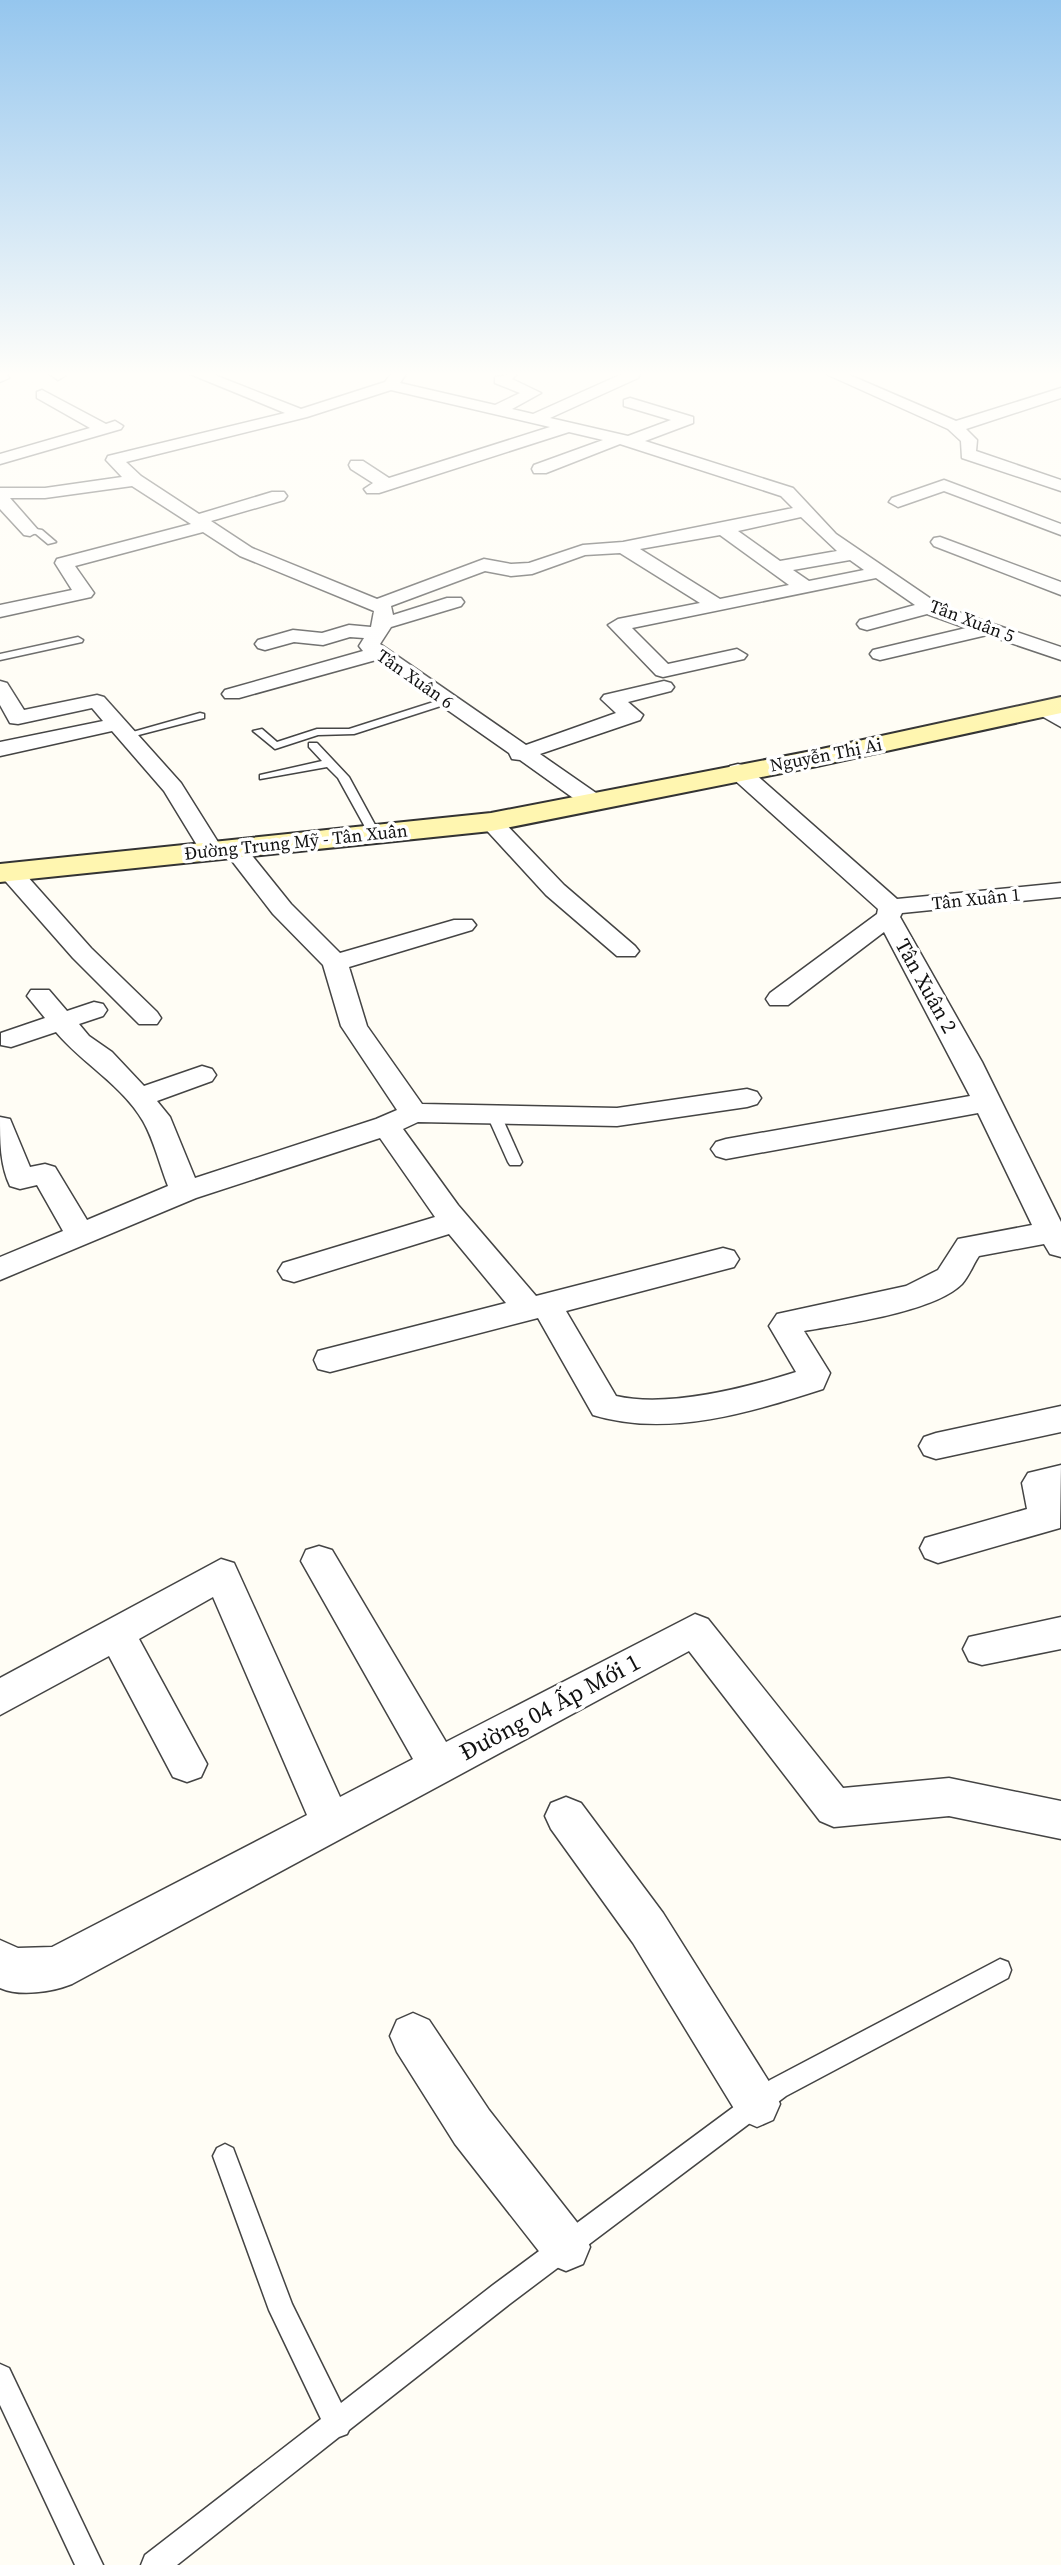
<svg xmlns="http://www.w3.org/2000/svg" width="1061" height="2565" font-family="'Source Serif 4',serif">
	<rect width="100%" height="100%" fill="#fffdf5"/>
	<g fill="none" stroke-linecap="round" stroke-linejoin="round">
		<g stroke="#444" stroke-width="3">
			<g id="lane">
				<path d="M30,528l12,2 14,12 -8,2 -12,-10 -9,-1 -1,-2z"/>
				<path d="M78,637l5,3 -1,2 -82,18v-6z"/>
				<path d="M446,698l4,1v4l-96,31 -36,1 -43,14 -22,-18 9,-2 15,13 40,-13h32z"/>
				<path d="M200,713l4,1v4l-77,20 -5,-3z"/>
				<path d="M309,743h8l32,34 31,57 -2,2h-8l-32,-58 -11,-11 -67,12v-4l62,-14 -13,-14z"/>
				<path d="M494,1110l7,5 21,47 -2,3h-10l-2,-3 -21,-47z"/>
				<path d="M1000,1959l8,3 3,8 -3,8 -222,118 -275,207 -162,127 -2,4 -8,3 -162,128h-36l4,-10 176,-136 -52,-109 -56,-154 4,-8 8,-4 8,4 59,156 49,99 152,-118 277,-205z"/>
				<path d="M0,2364l9,4 94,197h-28l-75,-160z"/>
			</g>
		</g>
		<g stroke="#444" stroke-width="3">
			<g id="street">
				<path d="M0,374h6l3,4 -9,4z"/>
				<path d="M50,374h15l1,1 -8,5z"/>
				<path d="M190,374h22l89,35 84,-27 6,-8h15l-6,9 95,22 25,-12 -25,-10v-6l22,-3 -5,5 29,14 -29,16 21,5 89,-40h18l-2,4 -88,40 78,18 43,-16 -47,-14v-6l6,-2 63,19v6l-48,18 148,47 43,46 107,73 118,40v13l-74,-25 -107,25 -7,-2 -3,-4 3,-4 93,-22 -39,-14 -60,16 -7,-2 -3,-4 3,-4 55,-15 -39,-27 -244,50 36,36 69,-15 10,6 -3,4 -81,18 -7,-2 -48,-50 10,-6 82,-16 -80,-50 -35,2 -53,19 -21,2 -26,-5 -94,35 2,9 54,-17h14l3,4 -3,4 -70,21 -11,17 146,101 90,-32 -15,-14 3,-4 60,-14 7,2 3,4 -3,4 -43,11 15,13 -3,5 -100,34 59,41 3,5 -11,7 -8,-2 -63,-45 -8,-1 -3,-6 -133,-93 -137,38h-14l-3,-4 3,-4 138,-39 -4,-5 5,-8 -14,-1 -27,8 -29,-3 -29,8 -7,-2 -3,-4 3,-4 35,-10 29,3 27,-8 22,2 3,-16 -134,-55 -37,-24 -128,34 19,27 -3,4 -91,20v-12l72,-15 -17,-27 2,-4 134,-35 -59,-38 -87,12h-35l29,33 -9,5 -6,-1 -24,-26v-21h45l77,-11 -16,-17 2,-4 177,-43zM391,390l159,37 -161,51 -26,-17h-12l-2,4 2,4 22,14 -9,6 3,4h12l190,-61 34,8 -69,25 -2,4 2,4h12l74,-29 161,52 12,12 -170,34 -40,3 -54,18 -18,1 -27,-5 -107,40 -125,-51 -41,-27 73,-21 3,-4 -3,-4h-12l-73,22 -58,-38 -15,-14 181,-45zM801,517l36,34 -57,10 -42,-30zM720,535l69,50 -69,14 -80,-50zM850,560l14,10 -55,11 -16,-11z"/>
				<path d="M826,374h21l109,47 105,-33v10l-95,31 11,11 -1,11 85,29v11l-99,-33 -1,-17 -13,-12z"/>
				<path d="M42,390l64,34 9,-3 8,5 -2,3 -121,35v-10l90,-26 -53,-30v-6z"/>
				<path d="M944,480l117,44v11l-117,-44 -46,16 -9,-5 3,-4z"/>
				<path d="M940,537l121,45v13l-127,-49 -3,-4 3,-4z"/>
				<path d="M0,681l7,2 17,27 73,-15 7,2 77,86 42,67 -4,5h-16l-39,-64 -52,-60 -112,25v-14l103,-21 -11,-13 -74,16 -8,-1 -10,-18z"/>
				<path d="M1042,704l19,8v15l-30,-17z"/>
				<path d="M738,764l8,2 151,133 164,-16v14l-159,16 -2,4 82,145 79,160v35l-11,-3 -6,-10 -65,12c-6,9 -10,20 -17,28 -28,28 -118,40 -158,47l26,42 -7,16c-72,23 -155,49 -230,26l-55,-97 -208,54 -12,-3 -4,-9 4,-9 188,-48 -57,-69 -155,48 -11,-3 -5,-8 5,-8 152,-46 -55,-79 -184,60 -196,82v-23l63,-26 -26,-46 -17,4 -10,-3c-10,-21 -10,-45 -10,-69l10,2 20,48 15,-3 10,3 32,53 81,-34c-8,-20 -14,-46 -25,-65 -21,-36 -61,-58 -87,-89l-45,15 -10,-2v-12l44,-15 -18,-22 4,-6h18l18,21 27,-9 9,2 4,6 -4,6 -24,8 10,12 23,16 32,34 58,-20 10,3 4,6 -4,6 -55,20 13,16 25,61 181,-59 21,-9 -56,-84 -18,-61 -50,-51 -51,-66 4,-5h16l49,61 49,49 114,-33h18l4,5 -4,5 -123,37 18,59 55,78 195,4 130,-19 10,3 4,6 -4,6 -10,3 -130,19 -199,-4 -15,7 55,76 78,91 187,-48 11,3 5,8 -5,8 -168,44 50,85c52,12 129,-8 180,-24l-27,-46 8,-12 129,-28 32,-16 20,-31 74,-14 -54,-112 -252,46 -10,-3 -5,-7 5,-7 10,-3 244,-43 -86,-164 -96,73h-18l-4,-6 4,-6 107,-79 1,-5 -148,-133 -3,-5 3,-5z"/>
				<path d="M491,815l8,2 65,68 71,61 4,5 -4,5h-18l-71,-61 -67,-73 4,-5z"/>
				<path d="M10,865l9,2 72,81 66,64 4,6 -4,6h-18l-66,-66 -73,-83 1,-8z"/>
				<path d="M1061,1406v26l-125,27 -12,-4 -5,-9 5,-9 12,-4z"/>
				<path d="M1061,1465l-1,63 -122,35 -13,-5 -5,-10 5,-10 102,-29 -5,-26 6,-10z"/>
				<path d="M319,1546l13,4 114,192 249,-128 13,5 135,169 106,-10 112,23v38l-112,-23 -115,11 -14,-6 -131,-170 -617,333c-20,8 -52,13 -72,4v-48l18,8 34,-1 255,-132 -94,-218 -74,42 68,125 -6,13 -14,5 -14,-5 -64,-121 -109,59v-37l221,-119 13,4 5,11 101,223 73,-38 -112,-198 5,-11z"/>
				<path d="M1061,1617v32l-79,16 -13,-4 -6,-12 6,-12z"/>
				<path d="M566,1797l15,6 82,110 110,175 7,16 -7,16 -16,7 -16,-7 -108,-177 -82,-114 -6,-13 6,-13z"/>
				<path d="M413,2013l16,7 60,90 94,120 7,17 -7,17 -17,7 -17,-7 -94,-120 -58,-92 -7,-16 7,-16z"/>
			</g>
		</g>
		<g stroke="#333" stroke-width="4">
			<path id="secondary" d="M1061,697v16l-244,53 -326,65 -491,51v-18l491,-51 326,-63z"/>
		</g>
		<use href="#lane" fill="#fff" fill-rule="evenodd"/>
		<use href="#street" fill="#fff" fill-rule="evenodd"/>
		<use href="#secondary" fill="#fff6b0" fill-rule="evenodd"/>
	</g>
	<linearGradient id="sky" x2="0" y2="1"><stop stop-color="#95c6ee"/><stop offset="0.51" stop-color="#fffefa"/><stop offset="1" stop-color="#fffefa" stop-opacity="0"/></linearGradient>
	<rect width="1061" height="734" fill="url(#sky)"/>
	<g text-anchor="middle" stroke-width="7" stroke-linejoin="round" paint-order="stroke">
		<g font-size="18" fill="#111" stroke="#fff">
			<text transform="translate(972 621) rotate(21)" y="6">Tân Xuân 5</text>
			<text transform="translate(415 679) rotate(35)" y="6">Tân Xuân 6</text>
			<text transform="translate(826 755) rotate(-11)" y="6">Nguyễn Thị Ai</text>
			<text transform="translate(296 842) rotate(-6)" y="6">Đường Trung Mỹ - Tân Xuân</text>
			<text transform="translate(976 899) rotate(-6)" y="6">Tân Xuân 1</text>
		</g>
		<g font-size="21" fill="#111" stroke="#fff">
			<text transform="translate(926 986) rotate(61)" y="7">Tân Xuân 2</text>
		</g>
		<g font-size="24" fill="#111" stroke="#fff">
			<text transform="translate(550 1707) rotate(-28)" y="8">Đường 04 Ấp Mới 1</text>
		</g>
	</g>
</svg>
